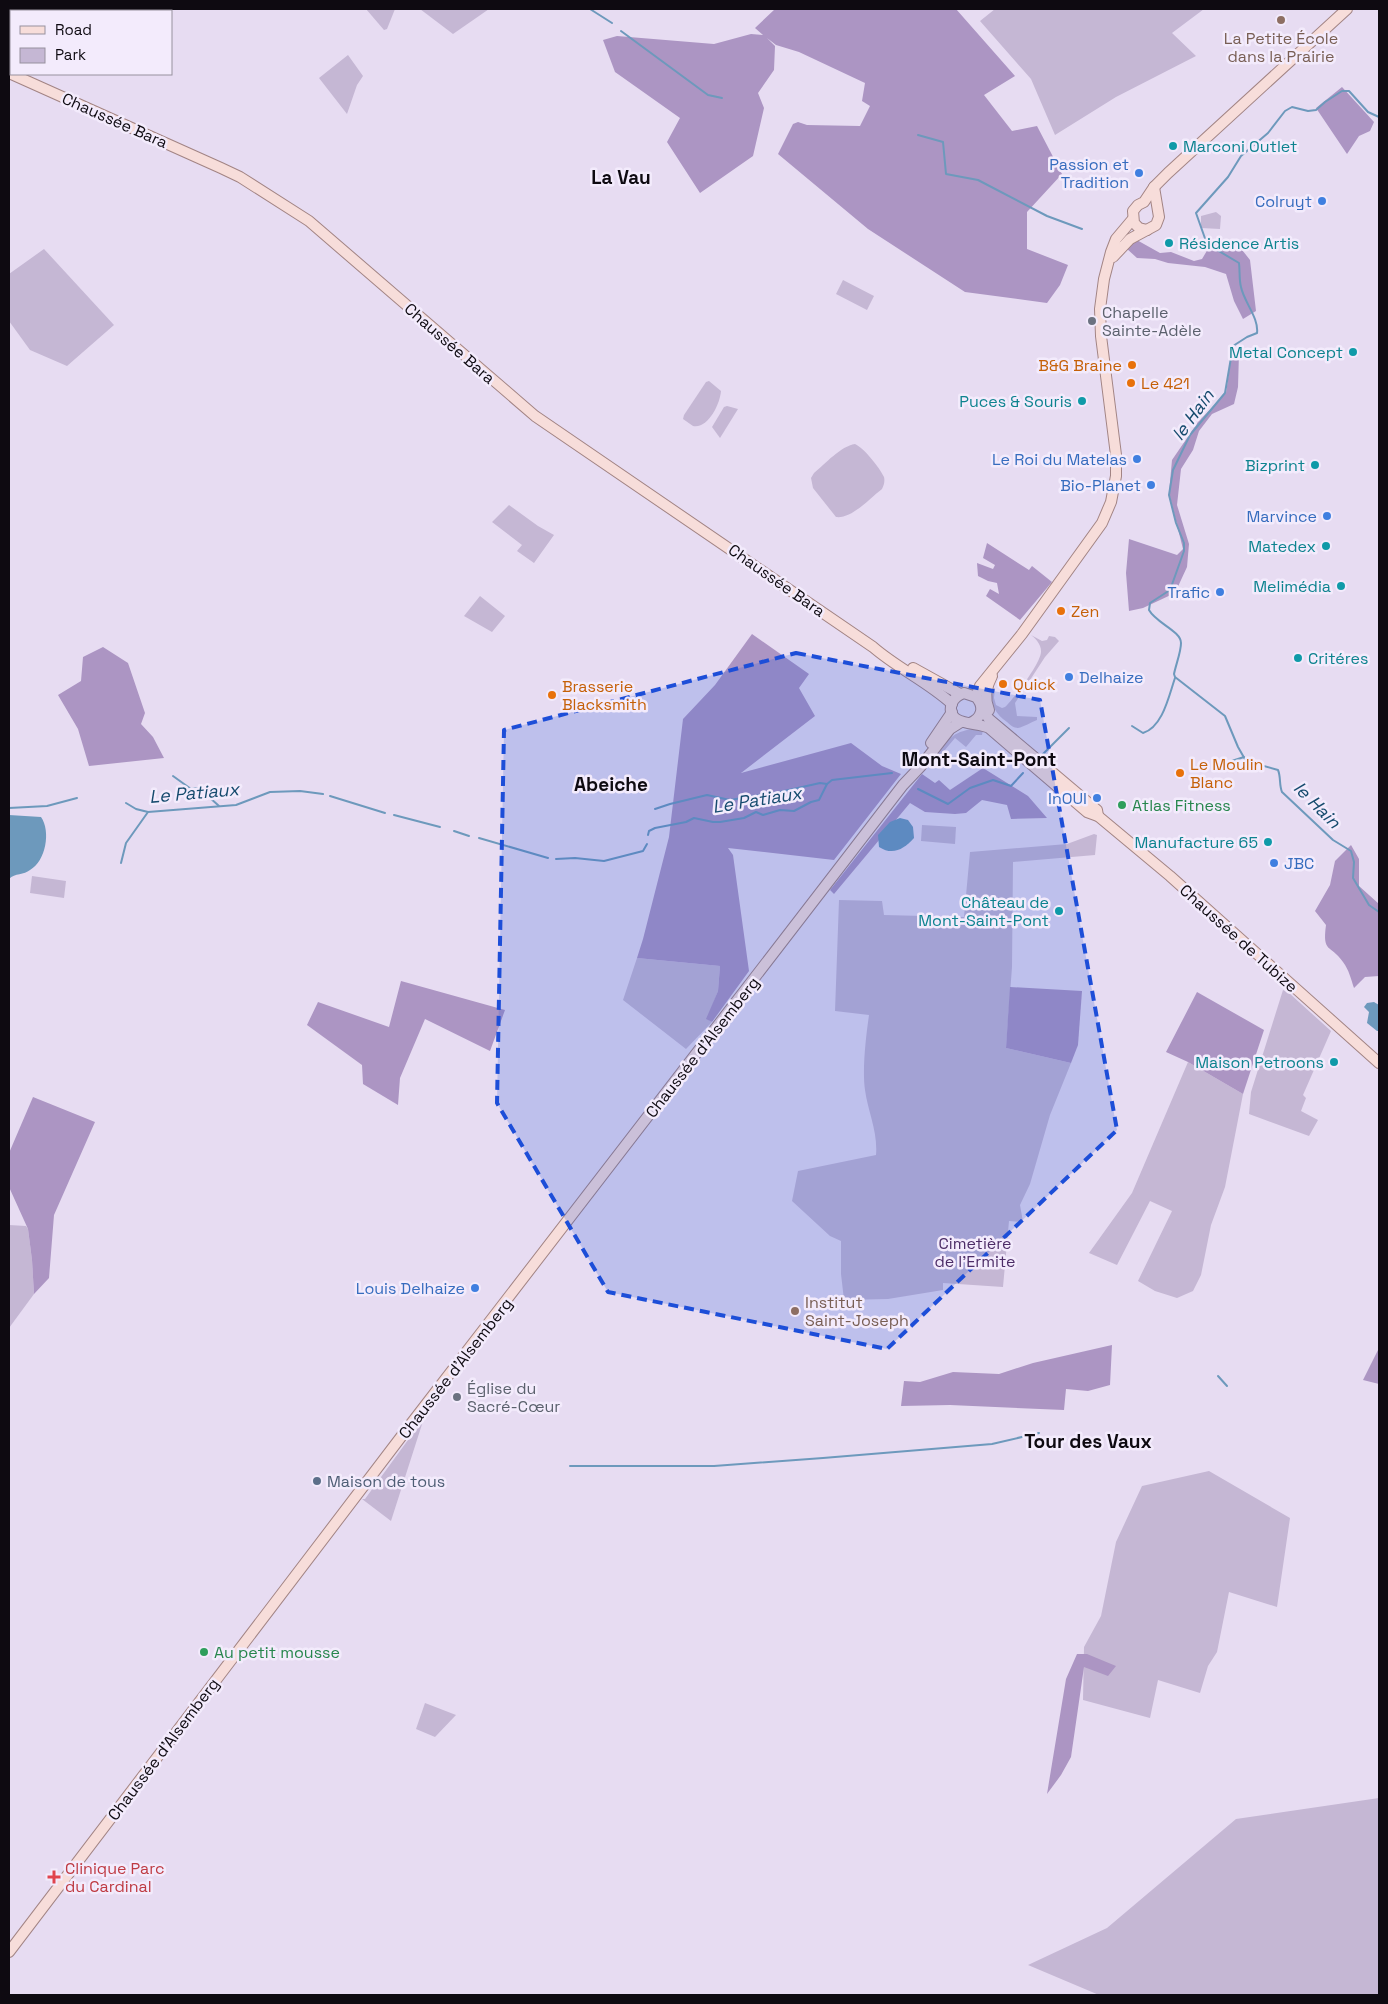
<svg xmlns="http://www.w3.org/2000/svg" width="1388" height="2004" font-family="'Space Grotesk',sans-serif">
	<rect width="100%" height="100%" fill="#e7dcf2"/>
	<g fill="#c5b7d4">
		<path d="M366,9h29l-8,20 -3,1z"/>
		<path d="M420,9h69l-36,25z"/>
		<path d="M995,9h209l-32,24 24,23 -80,41 -61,38 -24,-56 -51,-58z"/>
		<path d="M348,55l15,21 -6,9 -10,29 -28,-36z"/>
		<path d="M1216,212l5,4 -1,13 -19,-1v-12z"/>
		<path d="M44,249l70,76 -47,41 -37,-16 -21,-29v-47z"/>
		<path d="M843,280l31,16 -7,14 -31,-16z"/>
		<path d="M709,381l12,10c-1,13 -13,38 -28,35l-10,-7 1,-4 22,-33z"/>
		<path d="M727,406l11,3 -18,29 -8,-11 12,-20z"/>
		<path d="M855,444c9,4 25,24 29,33 1,4 0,8 -2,12 -12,9 -30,30 -46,28l-23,-29 -2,-10 3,-5c11,-9 27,-27 41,-29z"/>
		<path d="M509,505l29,21 16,9 -20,28 -17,-12 5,-6 -30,-23z"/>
		<path d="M480,596l25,20 -13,16 -28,-16z"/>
		<path d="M1031,635l11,6 5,-1 2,-4 6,1 4,4 -14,16 -30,46 2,13 20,1v3c-6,2 -13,7 -19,8 -4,0 -8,-3 -11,-6 -13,-9 -16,-18 -15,-34h3l-1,10 2,7 6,3 3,-1c9,-9 37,-45 36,-56 0,-7 -6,-13 -10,-16z"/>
		<path d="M973,729l10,1 -1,5h-6l-10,12 -11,-9 -11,13 3,3 -4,5 -7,-4c13,-16 16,-23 37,-26z"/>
		<path d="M922,825l34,2 -1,17 -34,-3z"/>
		<path d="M1094,834l3,1 -2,20 -82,7 -1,105 -6,81 65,15 -21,52 -20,69 -10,21 3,17 -14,-1 -6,66 -60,-4v7l-55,9 -44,1 -3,-26v-33l-11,-5 -38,-35 6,-30 78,-16c2,-23 -8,-43 -11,-65 -3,-21 1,-54 4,-75l-34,-4 4,-111 43,1 2,14 80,2 6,-65 97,-8z"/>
		<path d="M32,876l34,5 -2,17 -34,-5z"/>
		<path d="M637,958l83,8 -2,25 -11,28 5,3 -26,27 -63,-49z"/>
		<path d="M1283,990l6,3 42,38 -28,64 3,3 -5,13 17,9 -9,16 -60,-22 2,-22z"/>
		<path d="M1188,1062l55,32 -18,93 -14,38 -10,50 -8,16 -16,7 -22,-7 -17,-10 34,-70 -22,-10 -33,64 -28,-12 43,-60z"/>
		<path d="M9,1225l17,1 2,3 4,31 2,34 -25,34z"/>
		<path d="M424,1418l-33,103 -29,-22h3z"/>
		<path d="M1209,1471l81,47 -13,89 -48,-15 -12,60 -9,14 -8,27 -42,-13 -8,38 -67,-18 1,-53 17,-31 15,-74 26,-56z"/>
		<path d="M425,1703l31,12 -21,22 -19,-8z"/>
		<path d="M1379,1798v197h-280l-71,-30 79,-37 129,-109z"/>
	</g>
	<g fill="#ac95c3">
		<path d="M775,9h181l59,67 -31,19 28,36 25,-5 25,48 -35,38v37l41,16 -8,20 -13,18 -82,-11 -97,-63 -90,-75 15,-30 5,-2 9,3 53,1 10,-20 -8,-5 3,-18 -66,-31 -23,-7 -9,-7 8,8 -1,24 -16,23 6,15 -11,48 -53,37 -33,-51 13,-24 -65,-46 -12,-32 14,-4 97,8 37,-10 12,1 -8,-7z"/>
		<path d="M1342,87l32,35 -4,9 -11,5 -12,18 -31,-46z"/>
		<path d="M1135,239l25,14 11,-1 23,9 8,-2 12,-20 21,2 15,19 6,51 -13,8 -9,-18 -8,-27 -21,-7 -37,-4 -13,-4 -18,-1 -11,-10z"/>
		<path d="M1232,351l7,2 -1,34 -4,17 -22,10 -13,17 -6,19 -12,19 -4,36 12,39 -2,23 -12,26 -32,15 -14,3 -3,-38 3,-34 48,16 6,-6 -14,-56 3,-33 26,-38 28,-29z"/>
		<path d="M987,543l42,27 3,-4 20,16 -32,38 -34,-24 4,-7 9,5 -2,-11 -9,-2 -10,-5 -1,-13 16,6 2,-4 -12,-7z"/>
		<path d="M752,634l57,40 -10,14 16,28 -74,57 110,-30 31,23 19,8 -67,86 -106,-12 5,7 16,116 -37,51 -6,-3 12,-28 2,-25 -83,-8 6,-19 26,-102 14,-118 32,-34z"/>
		<path d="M103,647l25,16 17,50 -4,11 12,13 11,21 -75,8 -11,-37 -20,-34 23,-14 2,-24z"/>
		<path d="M983,768l45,28 19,22 -36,1 -4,-14 -25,-5 -16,13 -11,1 -30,-2 -15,-9 -76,91 -4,-4 92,-116 13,9 4,-3 11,10z"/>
		<path d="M1351,845l8,14v27l20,18v72l-14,1 -11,11c-3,-9 -5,-18 -11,-26 -12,-18 -21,-8 -17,-37l-11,-14 15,-26 5,-24z"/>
		<path d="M401,981l104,29 -15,41 -65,-32 -25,59 -2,27 -35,-21 -1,-19 -55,-40 11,-23 71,25z"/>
		<path d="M1010,987l72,4 -4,54 -7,18 -65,-15z"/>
		<path d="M1197,992l67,38 -21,64 -55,-32 -22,-10z"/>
		<path d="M33,1097l62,25 -41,93 -5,63 -15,16 -2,-34 -4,-31 -19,-42v-34z"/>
		<path d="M1112,1345l-2,40 -22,6 -22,-2 -2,21 -114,-5 -49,1 3,-25 16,1 33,-10 46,2 34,-11z"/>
		<path d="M1379,1348v36l-16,-4z"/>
		<path d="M1077,1654h10l29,12 -8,10 -24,-9 -13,90 -10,18 -14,19 19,-115z"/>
	</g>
	<g fill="#6d99bc">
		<path d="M9,815l32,2c10,14 5,44 -11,53 -6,5 -15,3 -21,9z"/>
		<path d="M900,818l8,2 5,7 1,11c-10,11 -21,18 -35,9l-1,-12 12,-13z"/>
		<path d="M1374,1002l5,3v26h-2l-10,-8 2,-11 -5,-5 3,-4z"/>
	</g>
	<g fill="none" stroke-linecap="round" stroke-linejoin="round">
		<g stroke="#6d99bc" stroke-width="2">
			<path d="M590,9l22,14"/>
			<path d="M621,31l87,64 14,3"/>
			<path d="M1379,117l-11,-5 -19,-21h-7l-17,11 -9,8 -8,1 -16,-4 -7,4 -17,22 -27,23 -13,21 -32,36 11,31 32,19c1,8 0,17 2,24 3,15 18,31 16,46l-10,4 -14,9 -8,47 -35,42 -17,35 -4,25 7,28 8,20v8l-14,39 -20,13 -1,7c7,13 32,21 32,33 0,9 -5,21 -7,31l1,3 50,39 13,31 8,14 32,9c3,7 1,15 4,22l51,48 18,11 3,11 -1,16 16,27 10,7"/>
			<path d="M918,135l25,7 3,32 32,6 69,36 35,13"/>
			<path d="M1132,726l11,7c20,-6 26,-38 32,-55"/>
			<path d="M1043,754l26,-26"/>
			<path d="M1213,767l31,-10"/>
			<path d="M173,776l18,13 8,-1 20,18"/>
			<path d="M918,789l30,15 22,-16 23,-8 18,6 12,-13"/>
			<path d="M330,796l55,17"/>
			<path d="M126,803l10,6 12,3 88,-7 34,-13 30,-1 23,3"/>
			<path d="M9,808l38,-2 30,-8"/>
			<path d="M655,809l15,-5 37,-9 23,5 50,-8 40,-9 7,1"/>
			<path d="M394,815l46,12"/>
			<path d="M454,831l15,5"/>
			<path d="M648,835l1,-4 6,-3 31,-6 8,-4 19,4h7l24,-4 12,-6 7,3 17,-5 14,1 17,-9 8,-2 8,-16 5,-4 60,-7"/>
			<path d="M479,838l69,20"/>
			<path d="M556,859l19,-1 29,3 39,-10 4,-7"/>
			<path d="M121,863l5,-20 22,-31"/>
			<path d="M1218,1376l9,10"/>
			<path d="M570,1466h144l109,-8 169,-14 47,-11"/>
		</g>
		<g stroke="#a28484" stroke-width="12">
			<g id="major">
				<path d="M9,73l212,95 19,9 69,44 226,195 338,231c24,21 55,35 79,57"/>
				<path d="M1147,230l-8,-2 -5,-5 -1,-12 5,-6 6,-3 10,-15 14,-14 179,-164"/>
				<path d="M1113,257l17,-18 26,-14 3,-8 -5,-30"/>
				<path d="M913,668l47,26"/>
				<path d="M976,697l4,-11 42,-52 80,-111 9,-21 5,-26v-21l-15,-119 -1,-27 4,-30 7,-27 5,-13 16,-19"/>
				<path d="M982,709l7,10 108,91 1,6"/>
				<path d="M989,710c-5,-12 -3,-23 3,-34"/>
				<path d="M970,723c12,-5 15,-16 6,-26l-12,-4c-6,2 -10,5 -12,10 -8,23 25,19 37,25l98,84 11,4 72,60 209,187"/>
				<path d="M931,743l21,-31"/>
				<path d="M9,1952l398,-523 496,-644 18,-19 29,-37 11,-7"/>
			</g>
		</g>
		<use href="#major" stroke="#f7ddda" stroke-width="10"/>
	</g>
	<path fill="#1d4ed8" fill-opacity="0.2" stroke="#1d4ed8" stroke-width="4" stroke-dasharray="10 6" stroke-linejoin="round" d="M796,653l244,47 77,430 -230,219 -279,-57 -111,-189 7,-373z"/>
	<g fill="#8d6e63" stroke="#f3ebfc" stroke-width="2">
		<circle cx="1281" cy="20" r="5"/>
		<circle cx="795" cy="1311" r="5"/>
	</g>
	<g fill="#0f9aa8" stroke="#f3ebfc" stroke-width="2">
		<circle cx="1173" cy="146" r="5"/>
		<circle cx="1169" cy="243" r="5"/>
		<circle cx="1353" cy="352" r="5"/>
		<circle cx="1082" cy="401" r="5"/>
		<circle cx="1315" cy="465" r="5"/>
		<circle cx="1326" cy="546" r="5"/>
		<circle cx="1341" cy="586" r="5"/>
		<circle cx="1298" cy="658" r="5"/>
		<circle cx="1268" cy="842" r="5"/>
		<circle cx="1059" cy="911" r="5"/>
		<circle cx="1334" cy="1062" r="5"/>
	</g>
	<g fill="#3f7fe0" stroke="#f3ebfc" stroke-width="2">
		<circle cx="1139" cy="173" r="5"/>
		<circle cx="1322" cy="201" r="5"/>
		<circle cx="1137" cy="459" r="5"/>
		<circle cx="1151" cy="485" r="5"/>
		<circle cx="1327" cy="516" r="5"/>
		<circle cx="1220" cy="592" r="5"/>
		<circle cx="1069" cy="677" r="5"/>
		<circle cx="1097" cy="798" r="5"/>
		<circle cx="1274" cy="863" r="5"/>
		<circle cx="475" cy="1288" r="5"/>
	</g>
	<g fill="#6b7280" stroke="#f3ebfc" stroke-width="2">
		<circle cx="1092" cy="321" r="5"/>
		<circle cx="457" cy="1397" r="5"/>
	</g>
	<g fill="#e8710a" stroke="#f3ebfc" stroke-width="2">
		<circle cx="1132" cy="365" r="5"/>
		<circle cx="1131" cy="383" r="5"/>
		<circle cx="1061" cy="611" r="5"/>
		<circle cx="1003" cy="684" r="5"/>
		<circle cx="552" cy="695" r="5"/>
		<circle cx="1180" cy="773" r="5"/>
	</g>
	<g fill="#2e9e5b" stroke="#f3ebfc" stroke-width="2">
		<circle cx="1122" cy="805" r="5"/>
		<circle cx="204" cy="1652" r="5"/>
	</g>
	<circle fill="#5c6f8a" stroke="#f3ebfc" stroke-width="2" cx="317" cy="1481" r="5"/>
	<path fill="#e0444e" stroke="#f3ebfc" stroke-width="2" d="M51.5 1869.5h5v5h5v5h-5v5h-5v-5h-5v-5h5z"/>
	<g text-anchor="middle" stroke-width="5" stroke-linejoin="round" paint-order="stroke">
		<g font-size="16" fill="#785e54" stroke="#f3ebfc">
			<text x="1281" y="44">La Petite École<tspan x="1281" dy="18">dans la Prairie</tspan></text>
			<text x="805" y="1308" text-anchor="start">Institut<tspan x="805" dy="18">Saint-Joseph</tspan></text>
		</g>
		<g font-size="16" fill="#0e0a11" stroke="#f3ebfc">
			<text transform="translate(115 120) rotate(24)" y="6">Chaussée Bara</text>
			<text transform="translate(450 343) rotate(41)" y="6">Chaussée Bara</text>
			<text transform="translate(777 580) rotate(35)" y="6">Chaussée Bara</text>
			<text transform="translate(1239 938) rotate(42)" y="6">Chaussée de Tubize</text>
			<text transform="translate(702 1047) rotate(-52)" y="6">Chaussée d'Alsemberg</text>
			<text transform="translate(455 1368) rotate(-52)" y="6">Chaussée d'Alsemberg</text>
			<text transform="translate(163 1749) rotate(-53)" y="6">Chaussée d'Alsemberg</text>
		</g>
		<g font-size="16" fill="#0d838f" stroke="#f3ebfc" text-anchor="end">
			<text x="1183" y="152" text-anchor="start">Marconi Outlet</text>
			<text x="1179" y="249" text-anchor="start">Résidence Artis</text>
			<text x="1343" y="358">Metal Concept</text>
			<text x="1072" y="407">Puces &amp; Souris</text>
			<text x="1305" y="471">Bizprint</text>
			<text x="1316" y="552">Matedex</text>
			<text x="1331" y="592">Melimédia</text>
			<text x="1308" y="664" text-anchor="start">Critéres</text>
			<text x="1258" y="848">Manufacture 65</text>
			<text x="1049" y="908">Château de<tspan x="1049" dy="18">Mont-Saint-Pont</tspan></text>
			<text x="1324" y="1068">Maison Petroons</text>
		</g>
		<g font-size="16" fill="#366cbe" stroke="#f3ebfc" text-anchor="end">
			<text x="1129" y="170">Passion et<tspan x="1129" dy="18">Tradition</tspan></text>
			<text x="1312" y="207">Colruyt</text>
			<text x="1127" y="465">Le Roi du Matelas</text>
			<text x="1141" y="491">Bio-Planet</text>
			<text x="1317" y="522">Marvince</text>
			<text x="1210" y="598">Trafic</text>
			<text x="1079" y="683" text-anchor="start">Delhaize</text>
			<text x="1087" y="804">InOUI</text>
			<text x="1284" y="869" text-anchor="start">JBC</text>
			<text x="465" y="1294">Louis Delhaize</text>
		</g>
		<g font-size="16" fill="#5b616d" stroke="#f3ebfc" text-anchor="start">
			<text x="1102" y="318">Chapelle<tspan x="1102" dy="18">Sainte-Adèle</tspan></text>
			<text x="467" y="1394">Église du<tspan x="467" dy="18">Sacré-Cœur</tspan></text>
		</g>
		<g font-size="16" fill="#c56008" stroke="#f3ebfc" text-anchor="start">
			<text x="1122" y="371" text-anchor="end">B&amp;G Braine</text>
			<text x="1141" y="389">Le 421</text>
			<text x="1071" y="617">Zen</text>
			<text x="1013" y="690">Quick</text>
			<text x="562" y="692">Brasserie<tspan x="562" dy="18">Blacksmith</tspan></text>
			<text x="1190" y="770">Le Moulin<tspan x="1190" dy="18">Blanc</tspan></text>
		</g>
		<g font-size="16" fill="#27864d" stroke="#f3ebfc" text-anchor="start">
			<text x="1132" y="811">Atlas Fitness</text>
			<text x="214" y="1658">Au petit mousse</text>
		</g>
		<g font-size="16" fill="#4d2d67" stroke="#f3ebfc">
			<text x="975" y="1249">Cimetière<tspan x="975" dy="18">de l'Ermite</tspan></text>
		</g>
		<g font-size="16" fill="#4e5e75" stroke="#f3ebfc" text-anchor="start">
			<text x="327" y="1487">Maison de tous</text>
		</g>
		<g font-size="16" fill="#be3a42" stroke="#f3ebfc" text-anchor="start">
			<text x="65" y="1874">Clinique Parc<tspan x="65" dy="18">du Cardinal</tspan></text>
		</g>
		<g font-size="18" font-style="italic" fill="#164b6e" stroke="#f3ebfc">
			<text transform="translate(1193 415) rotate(-54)" y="6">le Hain</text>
			<text transform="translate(194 793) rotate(-5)" y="6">Le Patiaux</text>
			<text transform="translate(757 800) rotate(-9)" y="6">Le Patiaux</text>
			<text transform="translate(1317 805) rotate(45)" y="6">le Hain</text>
		</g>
		<g font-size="19" font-weight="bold" fill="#0e0a11" stroke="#f3ebfc">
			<text x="621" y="184">La Vau</text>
			<text x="979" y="766">Mont-Saint-Pont</text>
			<text x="611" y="791">Abeiche</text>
			<text x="1088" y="1448">Tour des Vaux</text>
		</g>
	</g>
	<rect width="1388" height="2004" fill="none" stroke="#0e0a11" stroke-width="20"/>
	<rect x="10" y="10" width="162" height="65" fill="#f3ebfc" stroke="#97919e"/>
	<rect x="20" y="26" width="25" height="8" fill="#f7ddda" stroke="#97919e"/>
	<text x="55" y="35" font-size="15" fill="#0e0a11">Road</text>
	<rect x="20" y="48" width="25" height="15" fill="#c5b7d4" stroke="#97919e"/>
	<text x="55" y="60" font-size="15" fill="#0e0a11">Park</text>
</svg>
